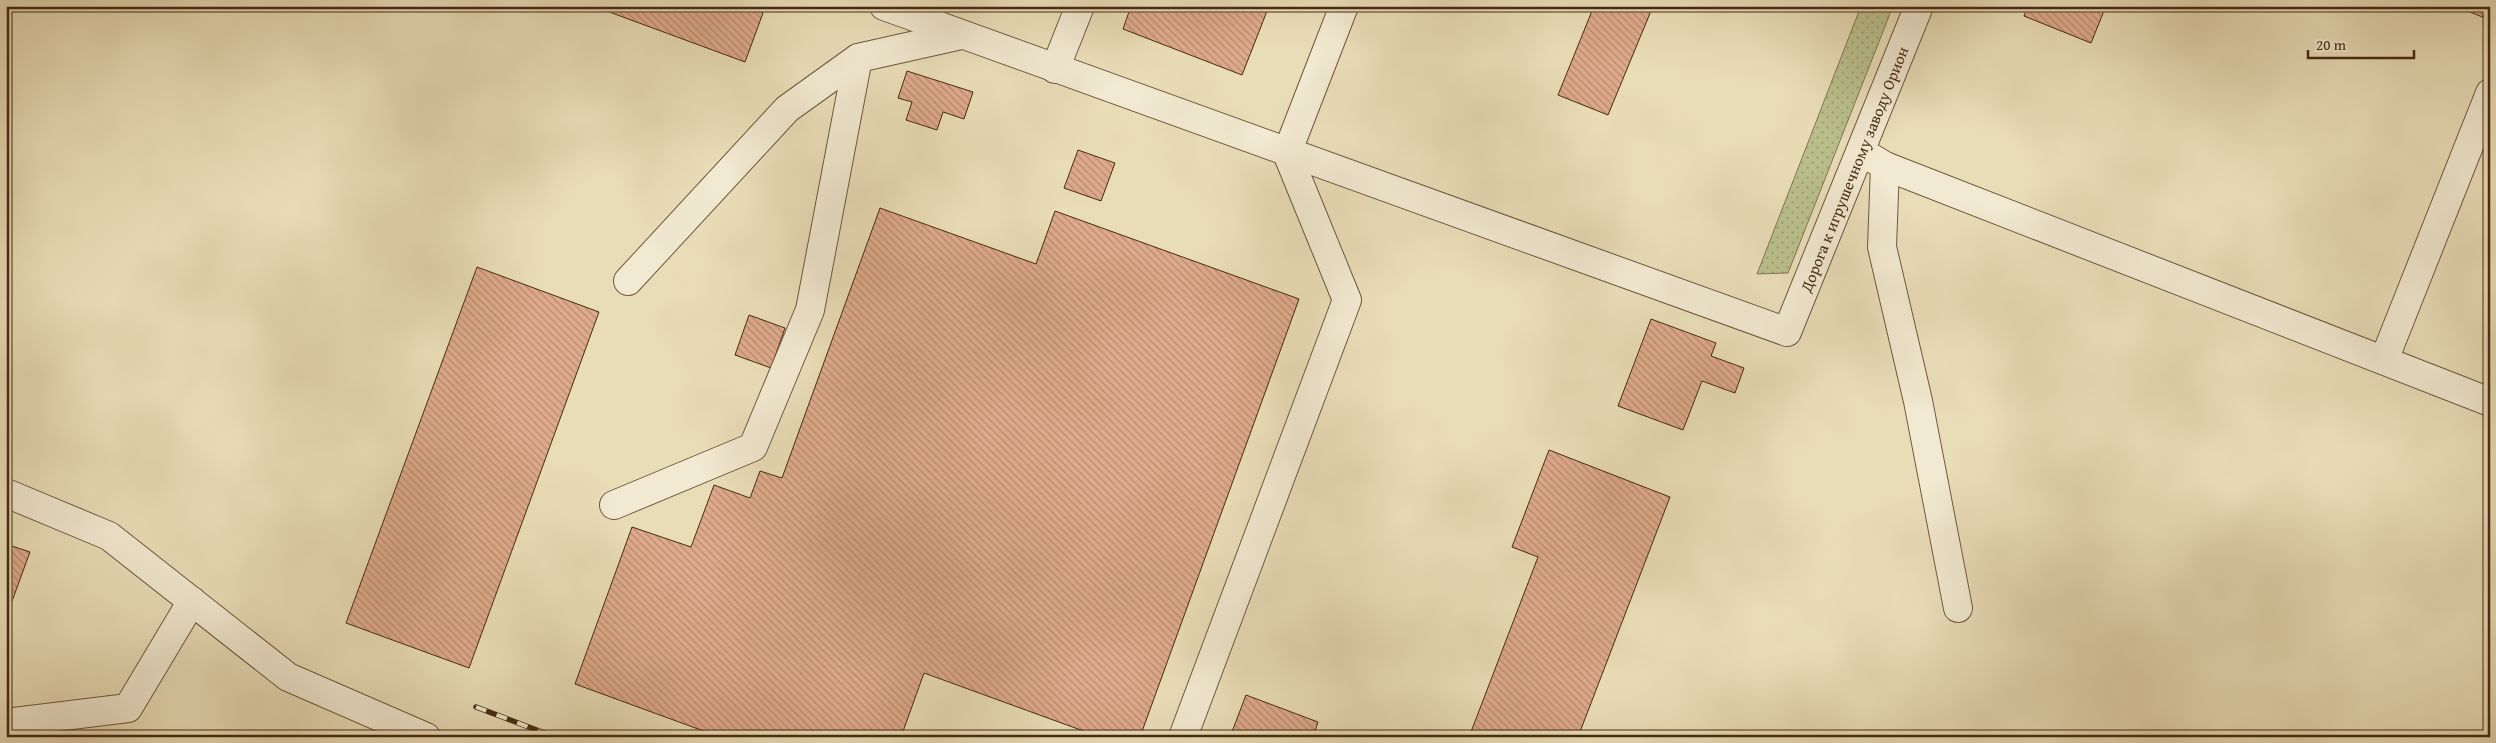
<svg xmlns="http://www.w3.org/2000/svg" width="2496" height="743" font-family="'Gentium Book Plus',serif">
	<defs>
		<pattern id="grass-dots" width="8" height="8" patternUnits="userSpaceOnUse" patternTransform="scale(1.25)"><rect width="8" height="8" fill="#bac08d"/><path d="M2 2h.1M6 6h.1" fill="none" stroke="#999c72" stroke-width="1.8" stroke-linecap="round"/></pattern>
		<pattern id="building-back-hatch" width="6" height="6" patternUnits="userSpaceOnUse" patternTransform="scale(1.25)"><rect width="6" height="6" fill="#dfaa8c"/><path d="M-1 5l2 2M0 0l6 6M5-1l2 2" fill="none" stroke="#b78b71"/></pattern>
	</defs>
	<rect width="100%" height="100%" fill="#e9ddb8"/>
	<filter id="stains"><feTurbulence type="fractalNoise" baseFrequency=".004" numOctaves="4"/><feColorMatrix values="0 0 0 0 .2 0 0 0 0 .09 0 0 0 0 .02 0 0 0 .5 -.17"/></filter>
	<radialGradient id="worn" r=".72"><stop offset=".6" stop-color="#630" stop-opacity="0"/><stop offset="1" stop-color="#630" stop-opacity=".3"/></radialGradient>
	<path fill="url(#grass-dots)" stroke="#807650" d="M1861,6h32l-105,267 -31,1z"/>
	<g fill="url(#building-back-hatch)" stroke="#462b13">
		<path d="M593,6h151l19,7 -18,49z"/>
		<path d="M1131,6h138l-27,69 -119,-46z"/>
		<path d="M1594,6h59l-45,109 -50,-20z"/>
		<path d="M2028,6h78l-15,37 -67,-27z"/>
		<path d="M2455,6h35v14z"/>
		<path d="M907,71l66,21 -9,27 -21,-7 -6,18 -31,-10 6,-18 -14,-4z"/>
		<path d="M1078,150l37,13 -14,38 -37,-13z"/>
		<path d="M880,208l156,56 19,-53 244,88 -159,438h-40l-176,-64 -23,64h-181l-145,-53 57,-157 59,20 23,-62 36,13 10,-27 22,7z"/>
		<path d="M477,267l122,45 -130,356 -123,-45z"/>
		<path d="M749,315l36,13 -14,40 -36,-13z"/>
		<path d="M1651,319l65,24 -5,13 33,12 -9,25 -33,-12 -19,49 -65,-24z"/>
		<path d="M1549,450l121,47 -92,240h-109l69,-180 -26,-10z"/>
		<path d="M6,544l24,8 -19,52 -5,-2z"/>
		<path d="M1246,695l72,27 -5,15h-83z"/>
	</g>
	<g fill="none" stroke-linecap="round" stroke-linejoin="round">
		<g stroke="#6f583c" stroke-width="30">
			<g id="minor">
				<path d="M884,6l903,326 132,-326"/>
				<path d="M1055,69l25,-63"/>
				<path d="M1862,152l23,14 605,236"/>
				<path d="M1885,166l-3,81 36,154 40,207"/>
				<path d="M628,281l159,-172 71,-51 103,-23"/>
				<path d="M2384,360l106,-267"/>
				<path d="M6,493l103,43 179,141 138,60"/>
				<path d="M614,505l139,-58 57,-137 48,-252"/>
				<path d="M6,723l122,-15 64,-107"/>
				<path d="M1183,737l164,-437 -60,-147 57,-147"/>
			</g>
		</g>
		<use href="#minor" stroke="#f1e9d1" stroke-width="28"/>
		<g stroke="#462b13" stroke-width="5.5">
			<path id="rail" d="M476,707l79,30"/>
		</g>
		<use href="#rail" stroke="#f1e9d1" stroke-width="4" stroke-dasharray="11" stroke-linecap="butt"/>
	</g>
	<g text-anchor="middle" stroke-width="4.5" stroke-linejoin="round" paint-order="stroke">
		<g font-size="16" fill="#462b13" stroke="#f1e9d1">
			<text transform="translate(1854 169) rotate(-68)" y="6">Дорога к игрушечному заводу Орион</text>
		</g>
	</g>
	<rect width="2496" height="743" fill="none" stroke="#e9ddb8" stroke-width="25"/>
	<rect x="8" y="8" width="2481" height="728" fill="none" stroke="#462b13" stroke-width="2.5"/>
	<rect x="12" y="12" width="2471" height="718" fill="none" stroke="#462b13"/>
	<path d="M2308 50v8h106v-8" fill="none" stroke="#462b13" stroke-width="2.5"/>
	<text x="2316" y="50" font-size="15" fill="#462b13" stroke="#f1e9d1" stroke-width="4" paint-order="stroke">20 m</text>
	<rect width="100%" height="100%" filter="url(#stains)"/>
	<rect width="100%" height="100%" fill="url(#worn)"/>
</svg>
